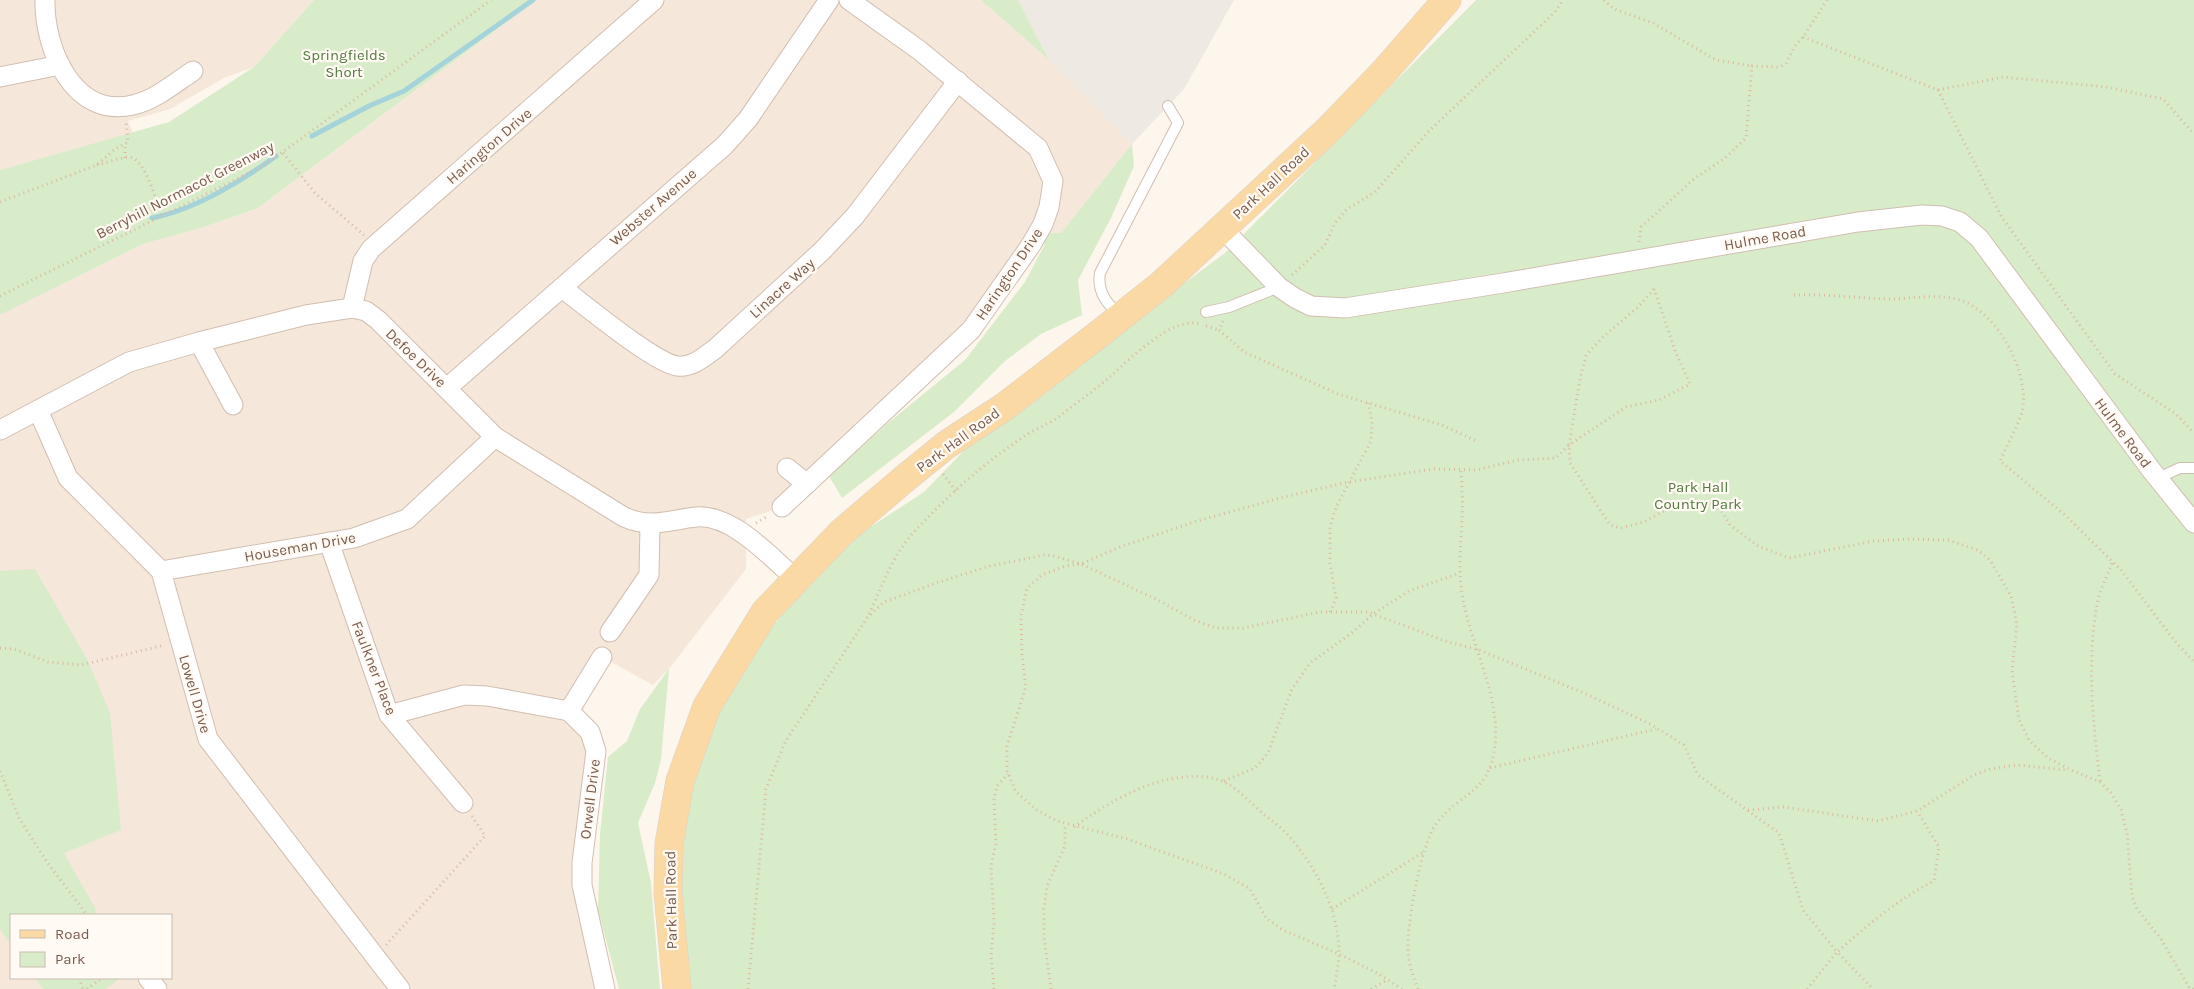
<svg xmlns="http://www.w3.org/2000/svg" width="2194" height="989" font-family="Karla,sans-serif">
	<rect width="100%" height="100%" fill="#fdf6ec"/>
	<g fill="#f5e8da" fill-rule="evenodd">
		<path d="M0,0h314l-60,67 -30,11 -54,31 -42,12 5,12 -133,37z"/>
		<path d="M536,0h445l68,60 83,84 -71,89h-15l-49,61 -215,213 -36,12v50l-77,100 -16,16 -51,-28 -17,29 -2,34 11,54 -9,131 15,84h-600v-674l143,-71 61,-17 54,-19zM11,915h160v63h-160z"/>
	</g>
	<path fill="#efe9e4" d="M1018,0h216l-50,89 -52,55 -83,-84z"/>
	<g fill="#d8ecc9">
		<path d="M314,0h222l-278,208 -54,19 -61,17 -143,71v-145l169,-48 85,-55z"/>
		<path d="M981,0h37l31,60z"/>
		<path d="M1476,0h718v989h-1506l-8,-66v-67l6,-54 39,-109 30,-45 56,-68 50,-47 63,-41 57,-59 244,-180z"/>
		<path d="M1132,144l2,22 -23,52 -33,62 4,35 -41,19 -36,27 -51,51 -112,86 -13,-22 59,-53 77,-63 60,-78 19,-36 2,-13h15z"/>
		<path d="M35,569l52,90 23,54 11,117 -57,23 31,55 1,7h-85v30l-11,-16v-358z"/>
		<path d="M669,669l-8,90 -6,24 -17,40 13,60 9,106h-41l-21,-79 2,-76 8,-77 19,-16 13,-32z"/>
		<path d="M35,978h86l-16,11h-62z"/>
	</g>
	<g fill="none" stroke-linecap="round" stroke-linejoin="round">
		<g stroke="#a5d3da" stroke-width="5">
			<path d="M312,136l57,-30 35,-15 129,-91"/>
			<path d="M152,218c42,-8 90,-37 124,-62"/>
		</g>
		<g stroke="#d1beb0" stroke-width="12">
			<g id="service">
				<path d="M1206,312l23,-5 50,-20"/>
				<path d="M1121,315c-14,-10 -24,-24 -21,-42l78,-150 -10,-17"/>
				<path d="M2158,478l22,-10h14"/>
			</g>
		</g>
		<g stroke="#d1beb0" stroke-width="21">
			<g id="minor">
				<path d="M45,0c-1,48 28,119 88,105 22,-5 42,-22 60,-34"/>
				<path d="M0,77l60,-12"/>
				<path d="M1222,228l57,59 16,11 16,8 34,2 152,-24 361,-62 64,-7 20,1 18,6 19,16 173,233 42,52"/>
				<path d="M562,288c23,17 91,74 115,78 15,2 27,-9 38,-17l107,-98 33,-35 103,-135"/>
				<path d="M352,308l11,-47 8,-12 283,-249"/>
				<path d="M199,342l34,63"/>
				<path d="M447,388l278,-243 23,-26 81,-119"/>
				<path d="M38,410l30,68 93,93 47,168 192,250"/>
				<path d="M0,430l129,-68 70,-20 107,-27 46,-7 14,3 12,9 117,117 129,80c28,12 44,3 72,0 37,-3 74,40 100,62"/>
				<path d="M787,468l20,16"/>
				<path d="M782,507l189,-177 60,-85 12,-21 6,-17 4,-26 -15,-33 -119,-98 -70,-50"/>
				<path d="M329,542l60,173 74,88"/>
				<path d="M161,571l193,-33 53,-19 88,-82"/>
				<path d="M610,632l39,-57 1,-50"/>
				<path d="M569,711l33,-54"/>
				<path d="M389,715l75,-20 23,1 82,15 21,21 6,19 -14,112v22l23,104"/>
				<path d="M148,978l9,11"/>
			</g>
		</g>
		<g stroke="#dad1cd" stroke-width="29">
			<path id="primary" d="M677,989l-9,-96 1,-49 11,-63 27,-75 58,-94 77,-80 61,-52 43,-35 58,-38 95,-73 63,-50 165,-153 56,-58 64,-73"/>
		</g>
		<g stroke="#d9b8a5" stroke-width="3" stroke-dasharray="1 4" stroke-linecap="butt">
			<path d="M1604,0l10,9 39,14 63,37 36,6"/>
			<path d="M1803,37l135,53 63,126 114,158 61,40 18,19"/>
			<path d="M1938,90l65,-13 104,10 56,12 31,35"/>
			<path d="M283,153l32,40 49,42"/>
			<path d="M125,158v-14"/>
			<path d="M97,165c10,-2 21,-7 31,-8 17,-1 29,46 33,59"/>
			<path d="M0,202l97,-37 18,-16 13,-7 -2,-21"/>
			<path d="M1639,242l2,-15 53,-48 31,-21 21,-20 6,-72 28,1 6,-4 9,-17 8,-9 24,-37"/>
			<path d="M1292,275l33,-30 10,-22 12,-14 28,-17 54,-61 126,-119 8,-12"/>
			<path d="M1654,289l-17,19 -33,28 -18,19 -6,24 -11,66 1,18 40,62 11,3 23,-6 28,-16 21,-6 13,1 14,7 10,17 28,21 31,12 85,-17 33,-2 41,1 30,10 12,10 21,36 6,29 -5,46 7,49 10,20 19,18 23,12 29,12 12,12 9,16 6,23 5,64 5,12 24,30 29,50"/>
			<path d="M1794,295c32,-1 63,3 95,4 24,0 47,-6 71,1 38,12 71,75 62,112 -5,17 -15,32 -22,49l65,54 56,55 53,70 20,22"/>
			<path d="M0,296l265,-131 226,-165"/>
			<path d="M1223,321l-4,9 25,22 94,42 104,31 34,16"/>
			<path d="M1206,326l13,4"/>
			<path d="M943,474l13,17"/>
			<path d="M756,523l12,-7"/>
			<path d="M1330,612l6,-14 -6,-35v-36l6,-20 35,-66 1,-20 -4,-18"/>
			<path d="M869,614c14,-29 23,-58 45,-82 32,-35 69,-68 108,-94 12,-9 28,-14 39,-23 17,-13 35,-26 51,-40 18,-16 62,-60 88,-51"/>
			<path d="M0,648l14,1 34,13 33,3 84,-20"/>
			<path d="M1490,768l166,-39"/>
			<path d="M0,771l19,47 28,44 40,53"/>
			<path d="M1224,781l31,-13 13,-15 24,-64 18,-26 43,-31 20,-18 36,-23 51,-18"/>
			<path d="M2100,781c-7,-59 -14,-122 -2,-181 3,-13 10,-25 14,-37"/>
			<path d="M1748,810l35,-3 95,14 39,-10 57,-36 16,-6 27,-4 50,5"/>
			<path d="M1074,827c38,-27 84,-55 132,-50 23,2 35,17 51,31 10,10 22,17 31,27 28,32 50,74 51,116 0,13 -3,26 -5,38"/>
			<path d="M1332,909l92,-57"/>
			<path d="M386,945l99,-109 -13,-20"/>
			<path d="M79,978l4,11"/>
			<path d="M87,989l15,-11"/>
			<path d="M748,989l18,-200 19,-47 82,-124 17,-16 55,-20 51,-16 54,-11 10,1 27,8 77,36 36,20 22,8h27l77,-16h48l77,29 34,9 105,43 68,32 32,20 14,30 81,58 24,77 34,42c30,-26 61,-53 97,-71l5,-34 -22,-36"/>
			<path d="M994,989l-3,-33 3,-34 -3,-56 5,-23 -2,-43 3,-14 11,-12"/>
			<path d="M1051,989l-7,-52v-28l3,-23 18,-40v-22"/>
			<path d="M1371,989l16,-9"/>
			<path d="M1402,989l-23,-15 -40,-20 -56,-24 -17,-12 -16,-29 -26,-15 -97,-35 -70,-18 -20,-11 -21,-18 -9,-21v-25l19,-59 -4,-31 -1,-40 6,-28 15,-13 24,-9 15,-2 39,-17 77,-26 87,-24 65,-15 85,-13 43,1 41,-10 38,-2 13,-13 57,-38 33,-7 31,-16 -14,-31 -22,-64"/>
			<path d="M1418,989c-5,-13 -10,-26 -10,-40 -1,-26 13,-105 28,-125 24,-32 54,-30 59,-79 5,-52 -25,-101 -33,-151 -4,-25 -1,-50 0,-75 1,-16 0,-33 -1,-49"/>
			<path d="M1807,989l30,-37 36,37"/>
			<path d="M2193,989l1,-1"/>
		</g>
		<use href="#service" stroke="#fff" stroke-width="10"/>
		<use href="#minor" stroke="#fff" stroke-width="19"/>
		<use href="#primary" stroke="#fbd9a5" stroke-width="28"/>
	</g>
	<g text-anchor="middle" stroke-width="4.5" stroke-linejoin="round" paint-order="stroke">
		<g font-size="15" fill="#537a41" stroke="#fffaf3">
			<text x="344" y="60">Springfields<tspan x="344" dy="17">Short</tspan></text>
			<text x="1698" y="492">Park Hall<tspan x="1698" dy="17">Country Park</tspan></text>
		</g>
		<g font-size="15" fill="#7a5c4d" stroke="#fffaf3">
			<text transform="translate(489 146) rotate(-41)" y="5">Harington Drive</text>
			<text transform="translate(1271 183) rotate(-43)" y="5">Park Hall Road</text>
			<text transform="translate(185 190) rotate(-27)" y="5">Berryhill Normacot Greenway</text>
			<text transform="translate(653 207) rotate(-41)" y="5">Webster Avenue</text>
			<text transform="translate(1765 238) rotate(-10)" y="5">Hulme Road</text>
			<text transform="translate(1009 274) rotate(-56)" y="5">Harington Drive</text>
			<text transform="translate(782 288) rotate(-42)" y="5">Linacre Way</text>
			<text transform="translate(416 358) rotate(44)" y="5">Defoe Drive</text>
			<text transform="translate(2123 433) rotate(53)" y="5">Hulme Road</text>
			<text transform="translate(958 440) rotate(-36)" y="5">Park Hall Road</text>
			<text transform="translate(300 547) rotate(-10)" y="5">Houseman Drive</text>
			<text transform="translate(374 668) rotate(69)" y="5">Faulkner Place</text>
			<text transform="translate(195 694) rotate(74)" y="5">Lowell Drive</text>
			<text transform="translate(590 799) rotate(-83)" y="5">Orwell Drive</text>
			<text transform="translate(671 900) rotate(-91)" y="5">Park Hall Road</text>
		</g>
	</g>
	<rect x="10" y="914" width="162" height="65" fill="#fffaf3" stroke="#cabbb1"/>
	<rect x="20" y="930" width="25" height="8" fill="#fbd9a5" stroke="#cabbb1"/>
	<text x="55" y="939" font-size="15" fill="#7a5c4d">Road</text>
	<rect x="20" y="952" width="25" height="15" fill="#d8ecc9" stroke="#cabbb1"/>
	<text x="55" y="964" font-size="15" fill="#7a5c4d">Park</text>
</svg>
